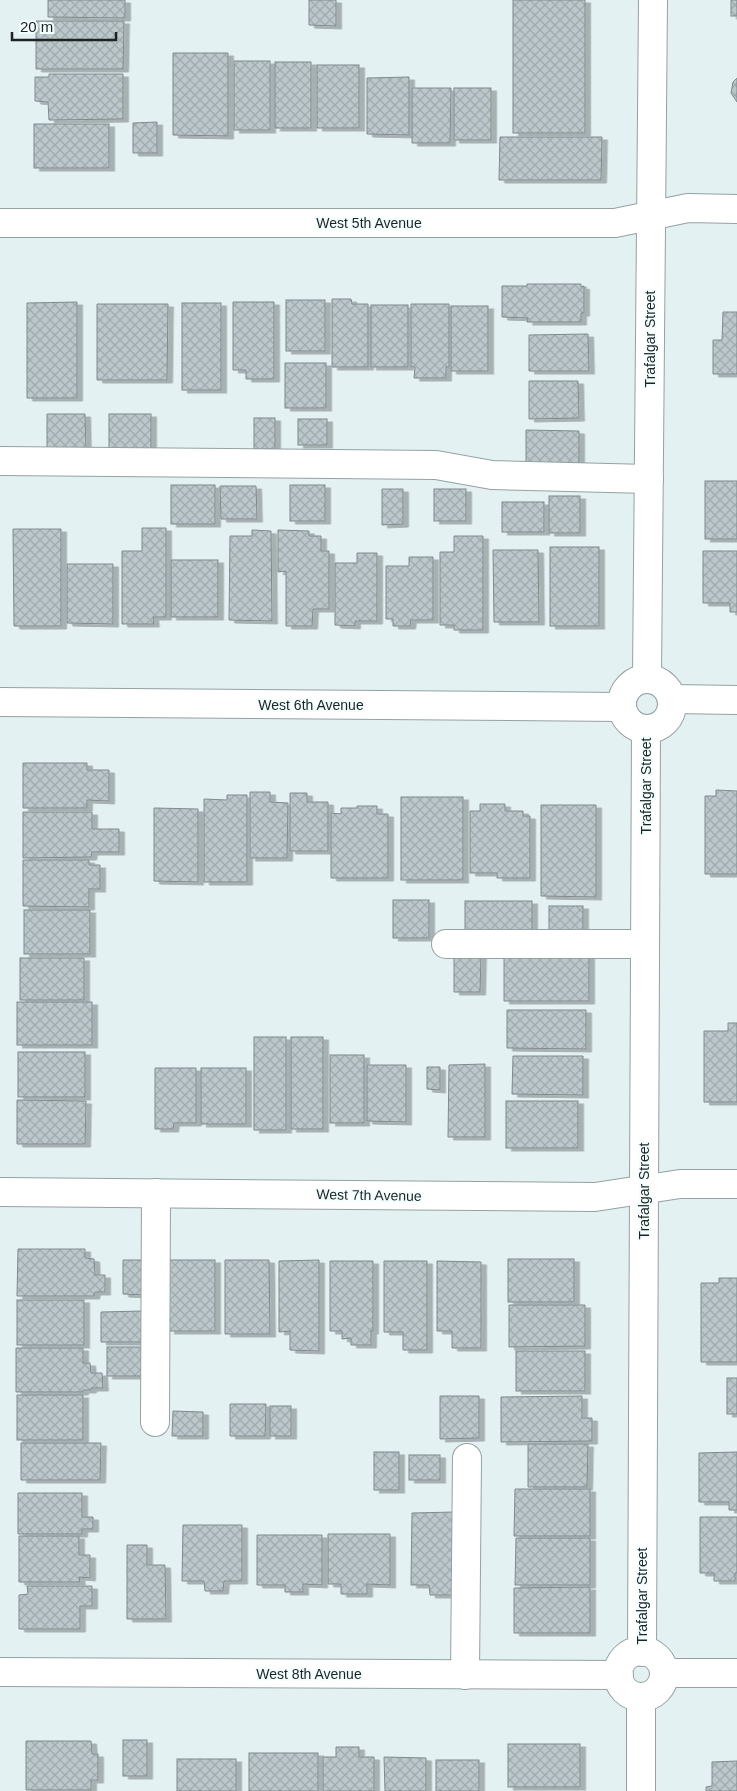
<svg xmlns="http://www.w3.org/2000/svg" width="737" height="1791" font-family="Arial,sans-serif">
	<defs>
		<pattern id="building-cross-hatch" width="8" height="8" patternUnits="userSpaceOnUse" patternTransform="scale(1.25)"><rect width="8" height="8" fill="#bbc7cb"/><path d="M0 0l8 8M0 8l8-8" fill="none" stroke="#a0abae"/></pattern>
		<filter id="shadow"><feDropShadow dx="5.5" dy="3" stdDeviation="0" flood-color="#0004"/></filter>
	</defs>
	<rect width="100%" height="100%" fill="#e4f1f3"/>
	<g fill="url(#building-cross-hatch)" stroke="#7e8a8e" filter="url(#shadow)">
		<path d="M48,0h77v18l-77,-1z"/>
		<path d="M309,0h27v26l-27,-1z"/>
		<rect x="513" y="0" width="72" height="133"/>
		<rect x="731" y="0" width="6" height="16"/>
		<path d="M36,21h88l-1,48h-87z"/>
		<path d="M173,53h55v83l-55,-1z"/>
		<rect x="234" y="61" width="36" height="69"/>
		<rect x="275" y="62" width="36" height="66"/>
		<rect x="317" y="65" width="42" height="63"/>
		<path d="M49,74h74v45l-74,1 -1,-18 -13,-1v-24h14z"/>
		<path d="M409,77v58l-42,-1v-56z"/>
		<path d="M737,78v24l-6,-9 2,-11z"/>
		<path d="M412,88h39l-1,55h-38z"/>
		<rect x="454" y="88" width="37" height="52"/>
		<path d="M157,122v31h-24v-30z"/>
		<rect x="34" y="124" width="75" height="44"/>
		<path d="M500,137h102l-1,43h-102z"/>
		<path d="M527,284h54v3l3,-1v27h-3v9h-54l1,-4 -26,-1v-31h25z"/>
		<path d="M332,299h19l1,5h16v63h-36z"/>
		<rect x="286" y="300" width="39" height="51"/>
		<path d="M77,302v96h-50v-95z"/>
		<path d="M233,302h41v77h-28v-9h-13z"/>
		<rect x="182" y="303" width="39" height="87"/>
		<path d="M97,304h71l-1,76h-70z"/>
		<path d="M411,304h38v63h-3v11h-32l1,-11h-4z"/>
		<rect x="371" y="305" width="37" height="62"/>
		<rect x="451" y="306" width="37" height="65"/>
		<path d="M723,312h14v62h-24v-34h9z"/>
		<path d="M588,334l1,37h-60v-36z"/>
		<rect x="285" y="363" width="41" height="45"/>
		<path d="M529,381h49l1,37 -50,1z"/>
		<path d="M47,414h38l1,38h-39z"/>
		<rect x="109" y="414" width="42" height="38"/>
		<rect x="254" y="418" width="21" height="31"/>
		<rect x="298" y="419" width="29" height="26"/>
		<path d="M526,430l53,1v38h-53z"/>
		<rect x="705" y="481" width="32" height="58"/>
		<rect x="171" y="485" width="44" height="39"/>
		<rect x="290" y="485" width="35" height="36"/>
		<path d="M220,486h36l1,33h-36z"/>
		<path d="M382,489h21v35l-21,1z"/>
		<rect x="434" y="489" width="32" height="32"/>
		<rect x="549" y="496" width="31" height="37"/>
		<rect x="502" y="502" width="42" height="30"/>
		<path d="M142,528h24v89h-13l1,7h-32v-73h20z"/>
		<path d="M13,529h48v97h-47z"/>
		<path d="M252,530l19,1 1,90 -43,-1 1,-84h22z"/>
		<path d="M278,530l31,1v5h12v15h8v58h-16l-1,17h-26v-55l-8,1z"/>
		<path d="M454,536h29v94h-29v-5h-14v-73h14z"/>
		<rect x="550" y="547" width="49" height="79"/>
		<path d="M493,550h45l1,72h-45z"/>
		<path d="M703,551h34v61h-7v-9h-27z"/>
		<path d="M357,553h20v68h-22v5l-20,-1v-62h22z"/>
		<path d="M409,557h24v63h-22l-1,6h-17v-7h-7v-53h23z"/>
		<rect x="171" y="560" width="47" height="57"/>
		<path d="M67,564h46v60l-46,-1z"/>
		<path d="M23,763h64v7h22v31l-22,-1v8h-64z"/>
		<path d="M716,790l21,1v83h-32v-78h11z"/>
		<path d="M250,792h20v10l18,1 -1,55h-37z"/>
		<path d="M290,793h17v9h21v49h-38z"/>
		<path d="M227,795h20v87h-43v-83l23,1z"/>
		<rect x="401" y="797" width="62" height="83"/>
		<path d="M480,804h25v7h18v5h7v62h-33v-5h-27v-62h10z"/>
		<path d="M541,805h55v92l-55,-1z"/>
		<path d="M357,806h20v8h11v64h-57v-65l10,1v-6h16z"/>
		<path d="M154,808l44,1v73l-44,-1z"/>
		<path d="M23,812h69v17h27v23h-27l-1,5 -68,1z"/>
		<path d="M23,860h66v5h11v24h-11v18l-66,-1z"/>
		<rect x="393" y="900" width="36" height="38"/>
		<rect x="465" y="901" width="67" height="32"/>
		<rect x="549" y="906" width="34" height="33"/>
		<rect x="24" y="910" width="66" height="44"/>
		<path d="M504,955l85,1v45h-85z"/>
		<path d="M454,956h27l-1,36h-26z"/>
		<rect x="20" y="958" width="64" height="42"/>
		<rect x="17" y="1002" width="75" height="43"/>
		<path d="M507,1010h79v39l-79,-1z"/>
		<path d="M728,1023h9v79h-33v-71h24z"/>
		<rect x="254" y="1037" width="32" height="93"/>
		<rect x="291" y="1037" width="32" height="92"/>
		<rect x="18" y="1052" width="67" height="45"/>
		<rect x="330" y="1055" width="34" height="68"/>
		<path d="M513,1056h70v39l-71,-1z"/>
		<path d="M485,1064v73h-37l1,-72z"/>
		<path d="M367,1065h39v57l-39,-1z"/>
		<path d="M427,1067h13v23l-13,-1z"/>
		<path d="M155,1068h41v55h-22l-1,6h-18z"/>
		<rect x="201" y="1068" width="45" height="56"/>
		<path d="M17,1100l69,1 -1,43h-68z"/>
		<rect x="506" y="1101" width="72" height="47"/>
		<path d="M18,1249h67v9l9,1 1,16h10v17h-10l-1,4h-77z"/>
		<rect x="508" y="1259" width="66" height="43"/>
		<path d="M123,1260h23v35l-23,-1z"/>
		<rect x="169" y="1260" width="46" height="71"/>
		<path d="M225,1260h44l1,74h-45z"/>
		<path d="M319,1260v91l-29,-1v-19l-11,1v-71z"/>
		<path d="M330,1261h43v70h-2v14h-20v-7l-9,1v-8h-12z"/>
		<path d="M384,1261h43v89h-24v-18h-19z"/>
		<path d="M437,1261l44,1v86h-29v-17h-15z"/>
		<path d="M719,1278h18v84h-36v-79h18z"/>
		<rect x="17" y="1300" width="67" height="45"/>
		<path d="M509,1305h76v41l-76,1z"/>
		<path d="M143,1311v31h-42v-30z"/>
		<rect x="107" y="1347" width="38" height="29"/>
		<path d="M16,1348h67v15h7l1,10h11l1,15h-12v2h-8v2h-67z"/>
		<rect x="516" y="1351" width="69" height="40"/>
		<rect x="727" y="1378" width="10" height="36"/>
		<rect x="17" y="1395" width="66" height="45"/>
		<path d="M440,1396h39v42l-39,1z"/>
		<path d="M582,1396v22h10v23l-91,1v-45z"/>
		<path d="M230,1404h36l-1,32h-35z"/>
		<rect x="270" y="1406" width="21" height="30"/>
		<path d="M173,1411l30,1v24h-31z"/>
		<path d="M21,1443h80l-1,37h-79z"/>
		<path d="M528,1444h60l-1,43h-59z"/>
		<rect x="374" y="1452" width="25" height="38"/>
		<path d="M737,1452v58h-8v-8h-30v-49z"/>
		<rect x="409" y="1455" width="31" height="25"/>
		<path d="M515,1489h75v47h-76z"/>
		<path d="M18,1493h64v24h11v12h-11v5h-64z"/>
		<path d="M454,1512l-1,83h-23l-1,-10h-18l1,-72z"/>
		<path d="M700,1517h37v56h-2v8h-21v-8h-14z"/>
		<path d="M183,1525h59v56h-18l-1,10h-18l-1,-10h-22z"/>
		<path d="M328,1534h62v51l-23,-1v10h-26v-10h-13z"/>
		<path d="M257,1535h65v50l-19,-1v8h-18v-7h-28z"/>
		<path d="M19,1536h60v19h11v23l-11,-1 1,5h-61z"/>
		<path d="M516,1538h74v47h-75z"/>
		<path d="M127,1545h20v20h18l1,54h-39z"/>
		<path d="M27,1586h65v20h-12v23h-61v-34l9,-1z"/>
		<path d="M590,1587v46h-76v-45z"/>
		<rect x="123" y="1740" width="24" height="36"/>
		<path d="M26,1741h65l1,13h6v26h-7v10h-65z"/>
		<rect x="508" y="1744" width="72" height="43"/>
		<path d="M336,1747h23v10h15v34h-51v-34h13z"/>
		<rect x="249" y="1753" width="69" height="38"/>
		<path d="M384,1757l42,1v33h-41z"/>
		<rect x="177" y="1759" width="59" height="32"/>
		<rect x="436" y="1760" width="43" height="31"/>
		<path d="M737,1761v30h-31v-4l6,-1v-24z"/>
	</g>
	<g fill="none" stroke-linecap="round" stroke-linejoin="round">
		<g stroke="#95a1a2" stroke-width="30">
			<g id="minor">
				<path d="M0,223h615l73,-15 49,1"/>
				<path d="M0,461l436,4 56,10 157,4"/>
				<path d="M647,678l6,-678"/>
				<circle cx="647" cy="704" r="25"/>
				<path d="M672,699l65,1"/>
				<path d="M0,702l621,5"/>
				<path d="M446,944h199"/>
				<path d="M0,1192l595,5 85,-13h57"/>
				<path d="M155,1422l1,-229"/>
				<circle cx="641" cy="1674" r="23"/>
				<path d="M642,1652l4,-923"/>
				<path d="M0,1672l619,3"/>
				<path d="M664,1673h73"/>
				<path d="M465,1675l2,-217"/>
				<path d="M641,1697v94"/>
			</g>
		</g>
		<use href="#minor" stroke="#fff" stroke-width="28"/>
	</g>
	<g text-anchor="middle" stroke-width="4" stroke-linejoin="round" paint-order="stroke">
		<g font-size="14" fill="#1d2223" stroke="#f3feff">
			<text x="369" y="228">West 5th Avenue</text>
			<text transform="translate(650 339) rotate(-90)" y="5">Trafalgar Street</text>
			<text x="311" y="710">West 6th Avenue</text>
			<text transform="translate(646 786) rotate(-90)" y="5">Trafalgar Street</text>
			<text transform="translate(644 1191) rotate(-90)" y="5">Trafalgar Street</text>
			<text transform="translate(369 1195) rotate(1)" y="5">West 7th Avenue</text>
			<text transform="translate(642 1596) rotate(-90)" y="5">Trafalgar Street</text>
			<text x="309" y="1679">West 8th Avenue</text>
		</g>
	</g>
	<path d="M12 32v8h104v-8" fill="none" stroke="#1d2223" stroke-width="2.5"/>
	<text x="20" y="32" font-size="15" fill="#1d2223" stroke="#f3feff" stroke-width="4" paint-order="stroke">20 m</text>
</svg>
